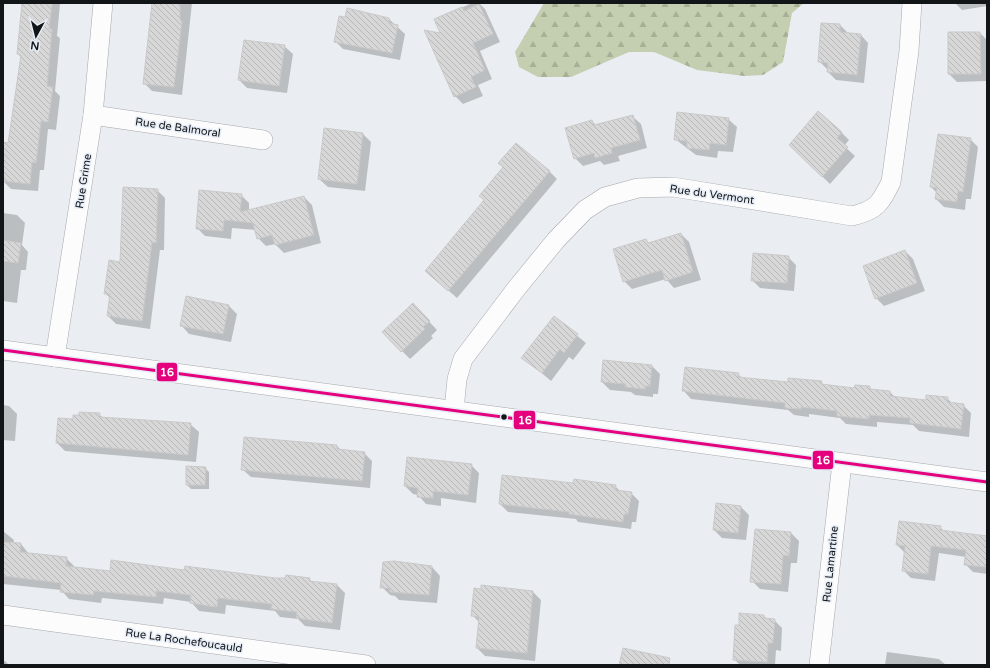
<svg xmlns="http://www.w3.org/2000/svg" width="990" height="668" font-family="'Varela Round',sans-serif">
	<defs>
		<pattern id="forest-firs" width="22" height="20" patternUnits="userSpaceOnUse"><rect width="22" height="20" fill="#c4ceb0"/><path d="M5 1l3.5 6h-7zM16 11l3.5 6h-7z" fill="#a7b097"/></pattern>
		<pattern id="building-back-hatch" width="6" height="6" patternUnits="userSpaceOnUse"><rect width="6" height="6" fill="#d8d7d8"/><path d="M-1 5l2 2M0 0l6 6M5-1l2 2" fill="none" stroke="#b8b8b9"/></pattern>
	</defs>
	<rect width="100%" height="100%" fill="#eaeef2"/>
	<path fill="url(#forest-firs)" d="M544,3h260l-12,10 -9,49 -20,13 -19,1 -47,-6 -43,-18h-25l-58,25h-33l-19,-10 -4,-15z"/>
	<g fill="#0003">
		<path d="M23,3h41l-4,1 -3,32 3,2 -5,53 5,5 -4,34 -8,-1 -4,41h-4l-2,21 -27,-2 -8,-8v-38l6,1 12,-87 -3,-3z"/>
		<path d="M153,3h39l-10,92 -30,-4 -8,-8z"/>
		<path d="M472,3h7l6,6 15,33 -20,9 12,28 -14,6 5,11 -20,8 -8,-8 -13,-61 -7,-15z"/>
		<path d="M955,3h32v3l-25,4z"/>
		<path d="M389,19l16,15 -5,26 -57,-11 -8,-8z"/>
		<path d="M840,25l8,8 12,1 8,9 -4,40 -28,-3 -8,-8v-2l-9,-9z"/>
		<path d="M980,33l7,7v41l-30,1 -8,-8z"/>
		<path d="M284,46l9,8 -6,39 -40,-5 -8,-8z"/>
		<path d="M632,116l9,8 6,24 -29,8 2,5 -16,4 -4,-4 -17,5 -8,-8 17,-37 5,5z"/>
		<path d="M728,119l9,8 -4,25 -15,-1 -1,7 -21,-3 -21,-16z"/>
		<path d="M841,132l8,8 -5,6 11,10 -25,28 -40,-39z"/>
		<path d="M363,134l8,8 -6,49 -37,-4 -9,-8z"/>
		<path d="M970,139l8,8 -7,52h-5l-1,11 -21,-3 -8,-8 1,-6 -6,-6z"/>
		<path d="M549,171l8,8 -100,119 -31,-27z"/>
		<path d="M157,190l8,8 -1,52h-4l-10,79 -34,-5 -8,-8 2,-18 -5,-5z"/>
		<path d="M241,195l8,8v8l55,-14 8,8 9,38 -37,10 -9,-9 -9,2 -8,-8 -2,-8 -24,-2 -1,11 -26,-3 -8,-8z"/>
		<path d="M3,213l14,2 8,8 -3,22 6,7 -2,18h-5l-4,33 -14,-2z"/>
		<path d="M681,234l8,8 12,38 -27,8 -8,-9 -34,10 -8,-8 22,-41 3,3z"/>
		<path d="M905,251l8,8 12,32 -41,15 -8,-8z"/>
		<path d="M788,257l8,8 -2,26 -34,-3 -8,-8z"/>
		<path d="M229,306l8,8 -6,28 -42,-8 -8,-9z"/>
		<path d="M421,313l16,17 -6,6 2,2 -23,21 -27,-27z"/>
		<path d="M554,317l32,26 -13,17 -4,-3 -18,24 -28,-24z"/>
		<path d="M604,361l48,5 8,8 -2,20h-5v3l-18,-2 -4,-3 -21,-2 -8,-8z"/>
		<path d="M738,374l4,4 47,5 32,-1 4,4 30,3 14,-2 4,4 17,1 5,5 32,4 20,-3 6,6 10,1 8,8 -2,24 -50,-6 -6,-6 -36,-3v5l-31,-3 -6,-6 -31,-4v3l-15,-2 -6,-5 -97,-11 -8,-9z"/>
		<path d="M3,405l6,1 8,8 -2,27 -12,-1z"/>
		<path d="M99,414l4,4 87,6 9,8 -3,30 -131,-11 -8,-8 17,-23z"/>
		<path d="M337,446l4,4 23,3 8,8 -2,27 -119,-11 -9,-8z"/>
		<path d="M471,465l8,8 -3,30 -35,-5v8l-15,-2 -8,-9 -5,-1 -8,-8z"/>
		<path d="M205,468l4,4v17h-18l-4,-4z"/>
		<path d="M574,484l41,2 6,6 10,1 8,8 -3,21h-4l-1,7 -53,-7 -2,-3 -68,-7 -8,-8z"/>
		<path d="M717,504l24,3 8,8 -3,25 -24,-2 -8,-8z"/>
		<path d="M940,527l5,5 42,5v37l-14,-2 -8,-8 1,-7 -27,-4 -4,28 -24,-3 -8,-8 2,-17 -8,-8z"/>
		<path d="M3,531l11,9 -1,4h8l8,10 37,4 8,8v2l37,4 74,-1 90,8h34l4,3 24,3 8,8 -5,37 -35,-4 -7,-7 -18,-2 -5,-6 -49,-6 -1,9 -26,-3 -8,-9 -27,-4 -1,6 -61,-6 -1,5 -32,-4 -8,-9 -58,-6z"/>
		<path d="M791,533l8,8 -2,22h-6l-3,29 -28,-3 -8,-8z"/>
		<path d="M432,567l8,9 -3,27 -38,-3 -4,-4 -5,-1 -8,-8z"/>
		<path d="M533,592l8,8 -6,61 -50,-5 -8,-8 3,-25 -8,-8z"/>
		<path d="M764,616l3,3 7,1 8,8 -1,23 -5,-1 -1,15h-35l-6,-6 5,-33z"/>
		<path d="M887,652l52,7 7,6h-61z"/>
		<path d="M3,661h2l4,4h-6z"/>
	</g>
	<g fill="url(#building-back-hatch)" stroke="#c9c9c9">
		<path d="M22,3l30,1 -3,25h3l-5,57 6,1 -5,35 -7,-1 -5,42 -4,-1 -2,22 -27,-3v-39l5,1 2,-13 11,-75 -4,-1z"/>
		<path d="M152,3h28v17l2,1 -8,66 -31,-3z"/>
		<path d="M479,4l14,30 -20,9 12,27 -14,7 5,10 -22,10 -30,-67 16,3 -6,-14 28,-12 2,4z"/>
		<path d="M347,8l42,10v5l9,2 -6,28 -58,-11 5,-26 6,1z"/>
		<path d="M821,23l19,1v8l21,2 -4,41 -30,-3 1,-9 -10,-1z"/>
		<path d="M948,32h32l1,42h-33z"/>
		<path d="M244,40l41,5 -6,41 -41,-6z"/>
		<path d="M818,111l24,21 -5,6 11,9 -26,30 -33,-32z"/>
		<path d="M677,112l52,6 -3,27 -16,-2 -1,7 -22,-2v-7l-13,-1z"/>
		<path d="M633,115l7,25 -29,8 1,5 -17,5 -1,-5 -20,6 -9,-31 27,-8 2,5z"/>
		<path d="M324,128l39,5 -6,51 -39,-5z"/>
		<path d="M938,134l33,4 -8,54 -5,-1 -1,11 -22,-3 2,-11 -7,-1z"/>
		<path d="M516,143l34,28 -102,120 -23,-20 59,-71 -5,-4 24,-29 -5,-4z"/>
		<path d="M123,187l35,2 -2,54 -4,-1 -10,79 -35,-5 3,-22h-6l5,-34 11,2z"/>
		<path d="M199,190l43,4 -2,18 64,-16 10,39 -39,10 -3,-10 -15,4 -4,-16 -29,-3 -1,11 -27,-2z"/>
		<path d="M681,233l12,39 -28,9 -3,-11 -39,12 -10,-33 33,-10 2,4z"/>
		<path d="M3,240l18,3 -3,20 -15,-2z"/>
		<path d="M905,250l12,33 -42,16 -12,-33z"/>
		<path d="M753,253l36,3 -2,27 -36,-2z"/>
		<path d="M186,296l43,9 -6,29 -43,-8z"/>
		<path d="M413,303l17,18 -7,6 2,2 -24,23 -19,-20z"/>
		<path d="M554,316l24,18 -14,19 -4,-4 -18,24 -21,-15z"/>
		<path d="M603,360l49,5 -2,21h-5v3l-20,-2 1,-3 -25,-2z"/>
		<path d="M685,367l54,6 -1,4 50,5v-4l34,3 -1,3 33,4 1,-3 15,1v3l20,2v5l36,4v-5l22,2 -1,5 17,2 -3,25 -51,-6v-5l-41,-3v4l-32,-3v-5l-36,-4v2l-16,-1v-5l-103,-12z"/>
		<path d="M79,412l21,1 -1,4 92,6 -3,32 -132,-12 2,-25 15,1v-4h6z"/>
		<path d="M244,437l93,8v4l28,3 -3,29 -121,-11z"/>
		<path d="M407,457l65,7 -4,31 -35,-4v7l-16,-1 1,-9 -14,-2z"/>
		<path d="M186,466l20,1 -1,18h-19z"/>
		<path d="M502,475l71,8 1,-4 42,6 -1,5 17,2 -4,22h-4l-1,8 -54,-8v-2l-70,-8z"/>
		<path d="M716,503l25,3 -3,27 -25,-3z"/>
		<path d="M899,521l42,5 -1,4 47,6v31l-23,-2 2,-15 -35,-4 -3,28 -26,-3 3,-25 -9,-1z"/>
		<path d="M755,529l36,3 -2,24 -6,-1 -2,29 -31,-2z"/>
		<path d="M3,542l18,1 -1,9 47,5 -1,9 44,5 1,-11 73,10 1,-4 90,12h10l1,-3 24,3 -1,3 28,3 -5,39 -36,-5 1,-6 -26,-3 1,-5 -54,-6 -1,9 -27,-4 1,-8 -35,-4v6l-62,-6 -1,4 -33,-3 1,-9 -58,-7z"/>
		<path d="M394,561l38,5 -3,29 -39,-3v-4h-10l3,-26z"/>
		<path d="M481,585l52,6 -6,62 -51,-5 3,-31 -8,-1 3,-28 7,1z"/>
		<path d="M739,613l25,2v3l11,1 -2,24h-5l-1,19 -34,-2 2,-35h4z"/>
		<path d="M623,648l47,10 -1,7h-50z"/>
	</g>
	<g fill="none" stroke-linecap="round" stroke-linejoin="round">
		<g stroke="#a5a8ab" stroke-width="20">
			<g id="street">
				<path d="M93,115l170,25"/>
				<path d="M3,350l984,132"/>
				<path d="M55,357l38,-242 10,-112"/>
				<path d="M454,410l3,-31 6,-20 53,-70 40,-49 29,-30 20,-13 33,-9 35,-1 179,29c25,-6 28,-12 39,-34l18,-131 3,-48"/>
				<path d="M3,615l363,50"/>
				<path d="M819,665l23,-202"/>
			</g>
		</g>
		<use href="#street" stroke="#fcfcfd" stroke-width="19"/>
		<g stroke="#e6edf6" stroke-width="6">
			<path id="bus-1" d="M3,350l984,132"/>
		</g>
		<use href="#bus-1" stroke="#e5007d" stroke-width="3"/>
	</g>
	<circle fill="#121518" stroke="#e6edf6" stroke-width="1.5" cx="504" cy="417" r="3.5"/>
	<g text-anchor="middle" stroke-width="3" stroke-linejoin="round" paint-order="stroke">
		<g font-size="11" fill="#121518" stroke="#e6edf6">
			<text transform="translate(178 127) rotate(8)" y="4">Rue de Balmoral</text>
			<text transform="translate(83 181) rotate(-81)" y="4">Rue Grime</text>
			<text transform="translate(712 194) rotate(8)" y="4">Rue du Vermont</text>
			<text transform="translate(830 564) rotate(-84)" y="4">Rue Lamartine</text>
			<text transform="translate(184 640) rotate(8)" y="4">Rue La Rochefoucauld</text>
		</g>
	</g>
	<g stroke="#e6edf6" stroke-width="1.5">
		<rect x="156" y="362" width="22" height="20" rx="4" fill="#e5007d"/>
		<rect x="513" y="410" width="23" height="20" rx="4" fill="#e5007d"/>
		<rect x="812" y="450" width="22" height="20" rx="4" fill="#e5007d"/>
	</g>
	<g font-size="11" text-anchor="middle" font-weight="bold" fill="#fff">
		<text x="167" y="376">16</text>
		<text x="525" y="424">16</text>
		<text x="823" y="464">16</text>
	</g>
	<rect width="990" height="668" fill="none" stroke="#121518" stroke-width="8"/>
	<g transform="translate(36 36) rotate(187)" stroke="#e6edf6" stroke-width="3" paint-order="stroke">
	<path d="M0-3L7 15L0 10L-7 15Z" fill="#121518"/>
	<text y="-6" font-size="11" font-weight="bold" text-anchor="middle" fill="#121518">N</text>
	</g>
</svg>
